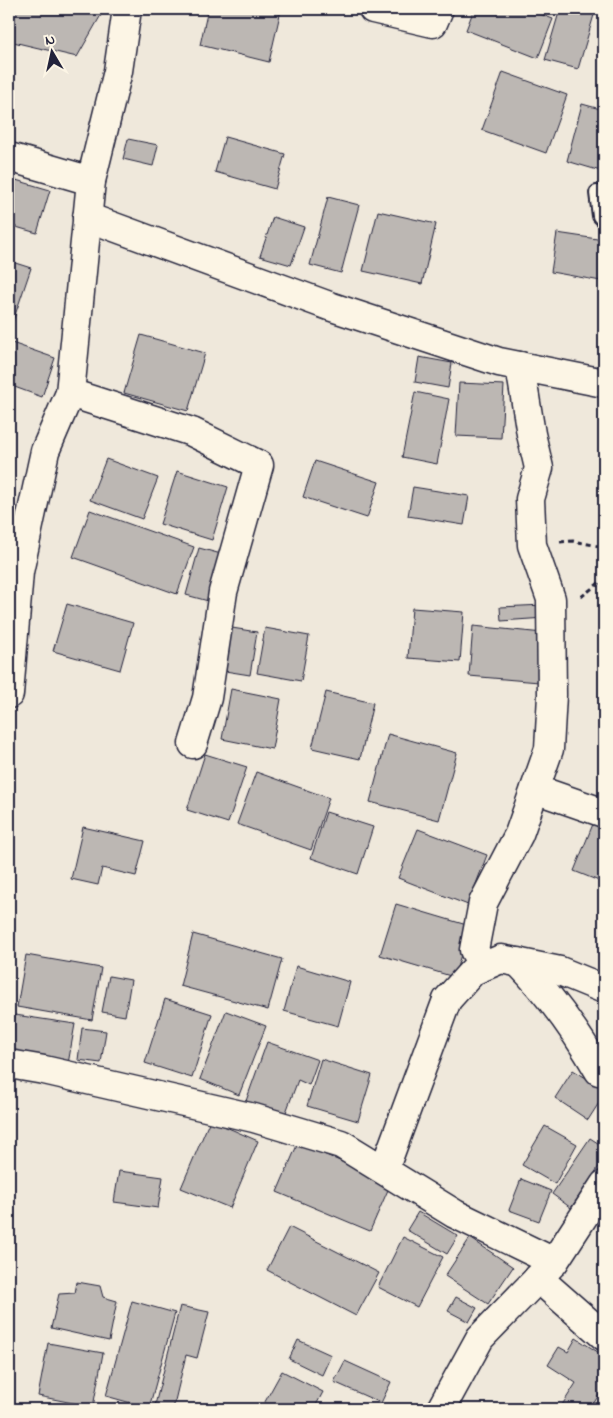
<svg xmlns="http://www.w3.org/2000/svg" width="613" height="1418" font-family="'Indie Flower',sans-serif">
	<rect width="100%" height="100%" fill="#efe8db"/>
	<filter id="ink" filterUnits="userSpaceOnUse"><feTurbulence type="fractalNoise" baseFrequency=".02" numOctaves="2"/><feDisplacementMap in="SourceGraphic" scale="10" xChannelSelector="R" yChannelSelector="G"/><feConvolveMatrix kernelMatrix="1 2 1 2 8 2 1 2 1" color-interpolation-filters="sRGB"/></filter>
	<g filter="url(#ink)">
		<g fill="#bcb7b3" stroke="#22223b">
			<path d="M14,9h88l-1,6 -24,42 -68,-16v-9z"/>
			<path d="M208,9h66l7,1 -12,52 -69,-17z"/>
			<path d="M474,9h53l26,10 -15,39 -72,-28z"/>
			<path d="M560,9h14l20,6 -16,54 -33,-9z"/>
			<path d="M503,72l64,23 -21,58 -64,-23z"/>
			<path d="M582,104l22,6v62l-37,-11z"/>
			<path d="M225,137l60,17 -10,35 -60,-17z"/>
			<path d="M128,139l30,6 -5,21 -30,-7z"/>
			<path d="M9,178l41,12 -13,43 -28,-8z"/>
			<path d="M328,197l31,8 -18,68 -31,-8z"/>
			<path d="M378,211l58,13 -14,60 -59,-13z"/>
			<path d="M273,217l31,10 -13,38 -31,-9z"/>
			<path d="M557,233l47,7v19l-3,22 -50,-9z"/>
			<path d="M9,261l22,7 -19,56 -3,-1z"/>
			<path d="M141,335l64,18 -17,58 -64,-18z"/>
			<path d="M9,342l46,16 -13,39 -33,-12z"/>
			<path d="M419,357l33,6 -4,25 -33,-6z"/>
			<path d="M459,383l45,2 -3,53 -45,-2z"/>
			<path d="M415,392l34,7 -12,65 -35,-7z"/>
			<path d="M106,459l52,19 -16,41 -52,-19z"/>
			<path d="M315,461l64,21 -12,36 -64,-21z"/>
			<path d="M177,471l51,16 -16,53 -52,-16z"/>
			<path d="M413,487l56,9 -5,29 -56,-9z"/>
			<path d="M90,510l104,37 -17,47 -104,-37z"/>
			<path d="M199,548l26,7 -13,47 -26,-7z"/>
			<path d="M67,604l66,19 -13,47 -67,-19z"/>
			<path d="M544,605l1,13 -44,3 -1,-14z"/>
			<path d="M412,608l52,4 -4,50 -52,-4z"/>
			<path d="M473,626l70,7 -4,49 -70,-6z"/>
			<path d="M232,628l25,4 -7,43 -25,-4z"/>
			<path d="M265,628l44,8 -8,45 -44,-8z"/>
			<path d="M231,689l50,10 -9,50 -50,-10z"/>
			<path d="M326,692l47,11 -13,56 -48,-11z"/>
			<path d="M388,734l69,19 -18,67 -69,-18z"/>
			<path d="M205,754l42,13 -19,56 -41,-13z"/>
			<path d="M256,772l73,26 -18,52 -74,-26z"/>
			<path d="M326,812l47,15 -15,47 -47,-16z"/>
			<path d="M593,824l11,4v55l-30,-12z"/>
			<path d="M83,827l62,14 -9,35 -34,-8 -4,17 -27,-6z"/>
			<path d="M418,829l69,26 -19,50 -70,-27z"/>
			<path d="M396,904l74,22 -16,51 -74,-22z"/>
			<path d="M193,934l89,25 -14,51 -88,-24z"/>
			<path d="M26,955l75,13 -9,52 -75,-13z"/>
			<path d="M296,966l54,16 -12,44 -54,-15z"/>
			<path d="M109,976l22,4 -6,36 -23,-4z"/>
			<path d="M165,999l47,15 -20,64 -47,-15z"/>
			<path d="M226,1011l40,15 -27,69 -39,-16z"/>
			<path d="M15,1015l60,9 -7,40 -59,-11z"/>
			<path d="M82,1028l24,3 -5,32 -23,-3z"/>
			<path d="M267,1042l51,18 -9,25 -11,-5 -13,35 -39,-14z"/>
			<path d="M321,1059l51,16 -14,46 -51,-15z"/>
			<path d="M573,1070l31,19v6l-16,25 -33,-22z"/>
			<path d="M210,1120l48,21 -28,67 -49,-20z"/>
			<path d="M545,1126l32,18 -22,40 -33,-19z"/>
			<path d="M590,1138l14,9v12l-33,49 -19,-14z"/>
			<path d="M298,1143l93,40 -21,48 -93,-39z"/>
			<path d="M119,1171l44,6 -5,31 -44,-6z"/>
			<path d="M521,1179l30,12 -12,30 -30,-11z"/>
			<path d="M418,1212l40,24 -11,18 -40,-24z"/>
			<path d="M289,1227l90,46 -23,43 -89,-46z"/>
			<path d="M403,1237l40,20 -26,50 -39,-20z"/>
			<path d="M470,1238l43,29 -25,37 -43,-28z"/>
			<path d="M77,1282l23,4 3,11 14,4 -8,40 -58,-13 8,-34 16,-1z"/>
			<path d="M456,1297l21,11 -8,14 -21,-11z"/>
			<path d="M132,1301l43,12 -26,95 -43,-12z"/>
			<path d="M180,1306l29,6 -12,46 -11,-3 -13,54h-19z"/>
			<path d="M576,1338l28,18v31l-14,22h-22l-6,-4 14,-22 -28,-18 11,-18 9,5z"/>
			<path d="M298,1340l33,15 -9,20 -33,-16z"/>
			<path d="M48,1343l55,10 -10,54 -55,-11z"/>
			<path d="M345,1361l46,21 -10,21 -47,-21z"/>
			<path d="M282,1371l41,21 -9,17h-53z"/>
		</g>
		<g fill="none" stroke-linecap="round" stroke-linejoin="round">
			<g stroke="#22223b" stroke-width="18">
				<path id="lane" d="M597,193l3,23 4,4"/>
			</g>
			<g stroke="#22223b" stroke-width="31">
				<g id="street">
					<path d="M373,9l60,14 6,-14"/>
					<path d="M9,157l82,24 -21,212 -25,58 -26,121 -10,122"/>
					<path d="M91,181l27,-110 9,-62"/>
					<path d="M87,217l245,90 167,55 105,21"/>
					<path d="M70,393l122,39 67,33 -36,127 -16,106 -14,46"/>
					<path d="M535,789l69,24"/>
					<path d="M518,962c32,33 58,69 81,109"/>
					<path d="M483,966l-9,-16 9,-47 36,-69 30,-85 3,-54 -1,-96 -19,-54 -2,-46 9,-31 -8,-34 -11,-68"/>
					<path d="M9,1064l35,6 210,48 87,26 114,70 99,48"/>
					<path d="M384,1170l63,-170 26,-29 28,-12 59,12 44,18"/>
					<path d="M538,1278l66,58"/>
					<path d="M441,1409l39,-71 74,-76 50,-77"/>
				</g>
			</g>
			<g stroke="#22223b" stroke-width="3" stroke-dasharray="5 4" stroke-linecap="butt">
				<path d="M560,542l13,-1 31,6"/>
				<path d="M581,597l23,-18"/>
			</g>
			<use href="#lane" stroke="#fcf5e5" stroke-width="14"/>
			<use href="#street" stroke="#fcf5e5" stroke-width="28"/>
		</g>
	</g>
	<rect width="613" height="1418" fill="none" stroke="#fcf5e5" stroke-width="30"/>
	<rect x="15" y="15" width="583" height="1388" fill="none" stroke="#22223b" stroke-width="2" filter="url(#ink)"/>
	<g transform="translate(52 52) rotate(351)" stroke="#fcf5e5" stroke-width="4" paint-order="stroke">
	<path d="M0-4L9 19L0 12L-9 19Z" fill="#22223b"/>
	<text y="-8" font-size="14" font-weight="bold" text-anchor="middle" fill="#22223b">N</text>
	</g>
</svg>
